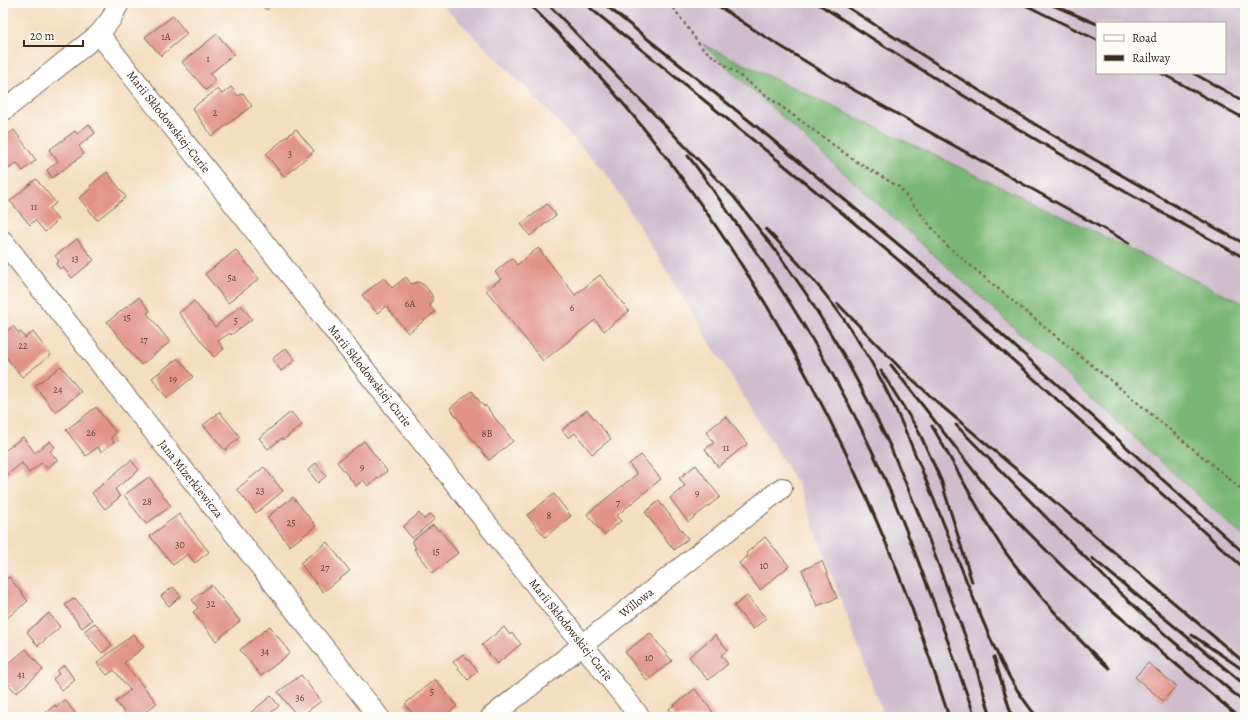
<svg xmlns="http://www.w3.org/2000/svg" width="1248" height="720" font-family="Alegreya,serif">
	<rect width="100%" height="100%" fill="#fdfcf7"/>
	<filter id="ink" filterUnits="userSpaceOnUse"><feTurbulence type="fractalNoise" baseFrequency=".025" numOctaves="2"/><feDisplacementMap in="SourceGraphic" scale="8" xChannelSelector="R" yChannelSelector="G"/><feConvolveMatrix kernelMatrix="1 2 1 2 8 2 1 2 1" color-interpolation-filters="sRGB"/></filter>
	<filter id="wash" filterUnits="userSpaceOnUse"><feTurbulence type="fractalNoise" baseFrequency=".012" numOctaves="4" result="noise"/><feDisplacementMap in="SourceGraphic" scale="16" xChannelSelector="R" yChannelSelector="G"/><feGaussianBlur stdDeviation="0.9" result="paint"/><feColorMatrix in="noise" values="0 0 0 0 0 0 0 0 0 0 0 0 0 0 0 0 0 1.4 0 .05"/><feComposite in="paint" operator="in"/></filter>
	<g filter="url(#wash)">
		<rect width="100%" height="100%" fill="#f4dec0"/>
		<path fill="#cfbdce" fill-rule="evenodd" d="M440,3h805v301l-541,-259 541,493v179h-361l-84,-229 -194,-315 -78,-83zM1097,23h128v50h-128z"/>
		<path fill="#79b675" stroke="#5a704a" d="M702,44l543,260v234z"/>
		<g id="blocks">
			<g fill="#e19289">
				<path d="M258,3h14l-5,7z"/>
				<path d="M173,16l14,18 -26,22 -16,-19z"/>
				<path d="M217,34l17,20 -24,20 6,7 -10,9 -24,-28z"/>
				<path d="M231,87l7,9 5,-3 9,13 -40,30 -20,-28 26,-19 4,5z"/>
				<path d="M89,124l6,9 -16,13 5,8 -32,24 -5,-8 11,-9 -9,-11 26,-19 2,3z"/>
				<path d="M296,129l18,22 -30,26 -18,-23z"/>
				<path d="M14,130l22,30 -13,11 -6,-8 -10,7 -4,-5v-27z"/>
				<path d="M107,172l19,25 -29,23 -18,-22 13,-10 -2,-2z"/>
				<path d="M36,179l20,24 -7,6 9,11 -13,12 -10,-12 -5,5 -20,-24z"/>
				<path d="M547,204l9,11 -26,21 -9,-12z"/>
				<path d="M77,239l17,21 -22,18 -9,-11 -3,2 -4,-5 3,-3 -4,-5z"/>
				<path d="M538,248l37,47 25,-20 29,36 -25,20 -9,-11 -52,41 -57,-71 15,-11 -6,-7 17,-14 5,7z"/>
				<path d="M236,250l23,29 -31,24 -23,-29z"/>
				<path d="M406,277l5,7 7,-2 6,3 8,10v5l-2,6 5,6 -27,21 -22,-27 -9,7 -15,-18 22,-17 8,10z"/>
				<path d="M139,297l11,14 -3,2 23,29 -29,23 -34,-43z"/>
				<path d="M194,301l21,26 26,-22 11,14 -21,16 -1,-2 -12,8 6,8 -10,8 -35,-44z"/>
				<path d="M13,326l6,7 2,-1 4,6 8,-6 18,23 -29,22 -19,-24v-19z"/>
				<path d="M286,348l9,12 -14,11 -9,-12z"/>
				<path d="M178,358l15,19 -26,21 -15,-20z"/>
				<path d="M61,366l20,26 -26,20 -20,-26z"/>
				<path d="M472,391l12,16 1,-2 28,36 -24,19 -28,-35 1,-1 -12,-16z"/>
				<path d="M96,407l20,26 -5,4 3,5 -13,10 -3,-5 -12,9 -20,-26z"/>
				<path d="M587,410l24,29 -19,15 -17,-21 -6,5 -7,-8z"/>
				<path d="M220,412l20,25 -15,13 -22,-25z"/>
				<path d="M291,412l11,13 -19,15 -1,-2 -14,11 -9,-11z"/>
				<path d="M726,416l21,28 -29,23 -13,-18 9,-6 -8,-11z"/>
				<path d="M23,437l12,16 15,-12 5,6 -5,4 7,9 -10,8 -5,-6 -13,11 -7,-10 -19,15v-26z"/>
				<path d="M364,441l23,30 -19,15 -5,-6 -7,6 -19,-24z"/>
				<path d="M641,455l20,24 -45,37 5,5 -17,14 -17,-21 50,-40 -8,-10z"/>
				<path d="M131,460l8,10 -24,19 5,8 -15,12 -13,-16z"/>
				<path d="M316,463l10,13 -8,7 -10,-13z"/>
				<path d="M696,465l24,32 -32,25 -18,-24 15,-12 -6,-8z"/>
				<path d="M264,467l19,24 -27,22 -19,-24z"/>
				<path d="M149,477l22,29 -25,18 -22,-29z"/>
				<path d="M554,494l17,22 -26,21 -18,-22z"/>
				<path d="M293,497l23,29 -26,20 -23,-29z"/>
				<path d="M659,501l29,38 -14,11 -29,-38z"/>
				<path d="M419,513l5,6 7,-5 4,5 -23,19 -9,-11z"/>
				<path d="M179,514l30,38 -14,11 -7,-9 -15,11 -23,-29z"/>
				<path d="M433,525l5,6 2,-1 18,23 -26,20 -18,-24 2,-1 -4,-7z"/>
				<path d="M765,537l24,29 -29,24 -21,-27 9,-7 -2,-3z"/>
				<path d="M327,542l23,29 -27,21 -23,-29z"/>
				<path d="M822,561l15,37 -20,8 -15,-36z"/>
				<path d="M9,577l19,24 -25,20v-39z"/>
				<path d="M211,585l29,36 -24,20 -23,-29 5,-4 -6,-8z"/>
				<path d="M173,587l8,9 -12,10 -8,-10z"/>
				<path d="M747,596l19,22 -13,11 -19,-23z"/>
				<path d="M75,598l17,22 -10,8 -17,-23z"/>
				<path d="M49,613l11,14 -22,19 -11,-14z"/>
				<path d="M95,623l17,22 -10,8 -18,-22z"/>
				<path d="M270,626l20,27 -29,23 -21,-26z"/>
				<path d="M504,627l6,8 2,-2 9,11 -24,20 -15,-19z"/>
				<path d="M650,633l22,28 -25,20 -22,-29z"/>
				<path d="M133,634l11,13 -20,16 33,40 -18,14h-11l-12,-15 14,-12 -16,-20 -7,5 -10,-12z"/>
				<path d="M715,635l13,15 -7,5 7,9 -20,16 -19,-23z"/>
				<path d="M26,649l17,21 -27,23 -13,-15v-10z"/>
				<path d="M463,654l15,17 -10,9 -15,-18z"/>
				<path d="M1148,663l28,23 -13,15 -28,-24z"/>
				<path d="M64,665l11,15 -13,11 -9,-12 6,-5 -2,-3z"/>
				<path d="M301,675l20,26 -21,16h-2l-20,-25z"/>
				<path d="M435,679l22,27 -13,11h-29l-10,-13z"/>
				<path d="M695,689l20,26 -2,2h-38l-6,-8z"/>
				<path d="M271,696l8,10 -13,11h-21z"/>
				<path d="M65,700l13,17h-38l15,-12 1,2z"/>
			</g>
		</g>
	</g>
	<g filter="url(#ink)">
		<use href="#blocks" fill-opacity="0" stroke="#7c6957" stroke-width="1"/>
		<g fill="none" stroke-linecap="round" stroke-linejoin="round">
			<g stroke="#7c6957" stroke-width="22">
				<g id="minor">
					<path id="s1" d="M99,34l541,683"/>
					<path d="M3,111l96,-77 12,-15 8,-16"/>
					<path id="s2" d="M3,241l376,476"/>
					<path id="s3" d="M491,717l291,-229"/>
				</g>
			</g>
			<path stroke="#7c6957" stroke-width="2.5" stroke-dasharray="3 3" stroke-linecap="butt" d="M670,3l32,45 152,112 45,27 47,58 69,58 100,81 130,108"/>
			<use href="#minor" stroke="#fff" stroke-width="20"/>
			<g stroke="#3b2a1e" stroke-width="3">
				<path d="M528,3c28,28 56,55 82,85 157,182 268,401 339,629"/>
				<path d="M547,3l187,194 45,58 28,40 36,59 25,47 22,45 35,83 48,128 18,60"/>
				<path d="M584,3c108,88 218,175 325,266 114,98 225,200 336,300"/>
				<path d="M603,3l154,124 159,132 52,45 277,250"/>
				<path d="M714,3l45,30 77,47 293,163"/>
				<path d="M817,3c139,90 281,177 428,255"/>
				<path d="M841,3c131,85 266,167 404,241"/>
				<path d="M1021,3l76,37"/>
				<path d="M1048,3l49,21"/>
				<path d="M1161,73l84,46"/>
				<path d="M1193,73l52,29"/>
				<path d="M688,156c17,21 32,45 48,67 52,73 99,149 137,230 20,42 37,86 53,129 17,45 33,90 49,135"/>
				<path d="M766,229c32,33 64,67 89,107 20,30 38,65 52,99 23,53 44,108 66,162 18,44 33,83 64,120"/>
				<path d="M838,304l63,65 37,34 307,260"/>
				<path d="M891,365l100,128 37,39 37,37 36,32 138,116"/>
				<path d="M881,371l37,59 23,50 31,102"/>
				<path d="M956,425l163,167 48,44 78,67"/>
				<path d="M932,426c21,36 40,73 62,109 14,23 32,44 50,65 21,24 41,47 65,68"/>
				<path d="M1092,558l153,127"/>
				<path d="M1192,635l53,36"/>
				<path d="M994,657l18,60"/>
			</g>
		</g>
	</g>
	<g text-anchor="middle" stroke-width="3" stroke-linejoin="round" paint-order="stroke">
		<g font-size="10" fill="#644439">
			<text x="166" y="40">1A</text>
			<text x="208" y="62">1</text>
			<text x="215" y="116">2</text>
			<text x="290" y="157">3</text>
			<text x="34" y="210">11</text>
			<text x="75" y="262">13</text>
			<text x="232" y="281">5a</text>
			<text x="410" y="307">6A</text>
			<text x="572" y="311">6</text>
			<text x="127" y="321">15</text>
			<text x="236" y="324">5</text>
			<text x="144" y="343">17</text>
			<text x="23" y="349">22</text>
			<text x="173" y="382">19</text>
			<text x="58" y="393">24</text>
			<text x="91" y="436">26</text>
			<text x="487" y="437">8B</text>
			<text x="726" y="451">11</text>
			<text x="362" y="470">9</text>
			<text x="260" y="494">23</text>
			<text x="697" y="496">9</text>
			<text x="147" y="505">28</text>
			<text x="618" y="506">7</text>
			<text x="549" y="519">8</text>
			<text x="291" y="526">25</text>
			<text x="180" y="548">30</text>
			<text x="436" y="555">15</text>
			<text x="764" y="569">10</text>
			<text x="325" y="571">27</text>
			<text x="211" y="607">32</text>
			<text x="265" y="655">34</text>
			<text x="649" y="661">10</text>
			<text x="21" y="678">41</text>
			<text x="432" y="695">5</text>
			<text x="300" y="701">36</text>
		</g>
		<g font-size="12" fill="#3b2a1e" stroke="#fdfcf7">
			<text dy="4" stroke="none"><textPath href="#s1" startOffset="112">Marii Skłodowskiej-Curie</textPath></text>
			<text dy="4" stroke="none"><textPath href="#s1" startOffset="436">Marii Skłodowskiej-Curie</textPath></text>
			<text dy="4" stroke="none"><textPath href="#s2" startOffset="303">Jana Mizerkiewicza</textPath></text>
			<text dy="4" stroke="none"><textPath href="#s3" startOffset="185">Willowa</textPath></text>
			<text dy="4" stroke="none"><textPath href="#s1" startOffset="760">Marii Skłodowskiej-Curie</textPath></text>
		</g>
	</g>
	<rect width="1248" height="720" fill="none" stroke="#fdfcf7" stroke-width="16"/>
	<rect x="1096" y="22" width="130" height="52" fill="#fdfcf7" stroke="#afa8a0"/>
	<rect x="1104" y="35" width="20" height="6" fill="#ffffff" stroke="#afa8a0"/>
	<text x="1132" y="42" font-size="12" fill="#3b2a1e">Road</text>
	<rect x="1104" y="55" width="20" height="6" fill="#3b2a1e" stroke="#afa8a0"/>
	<text x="1132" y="62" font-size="12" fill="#3b2a1e">Railway</text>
	<path d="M24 40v6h59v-6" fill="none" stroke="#3b2a1e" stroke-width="2"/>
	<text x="30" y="40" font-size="12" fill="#3b2a1e" stroke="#fdfcf7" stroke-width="3" paint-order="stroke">20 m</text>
</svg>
